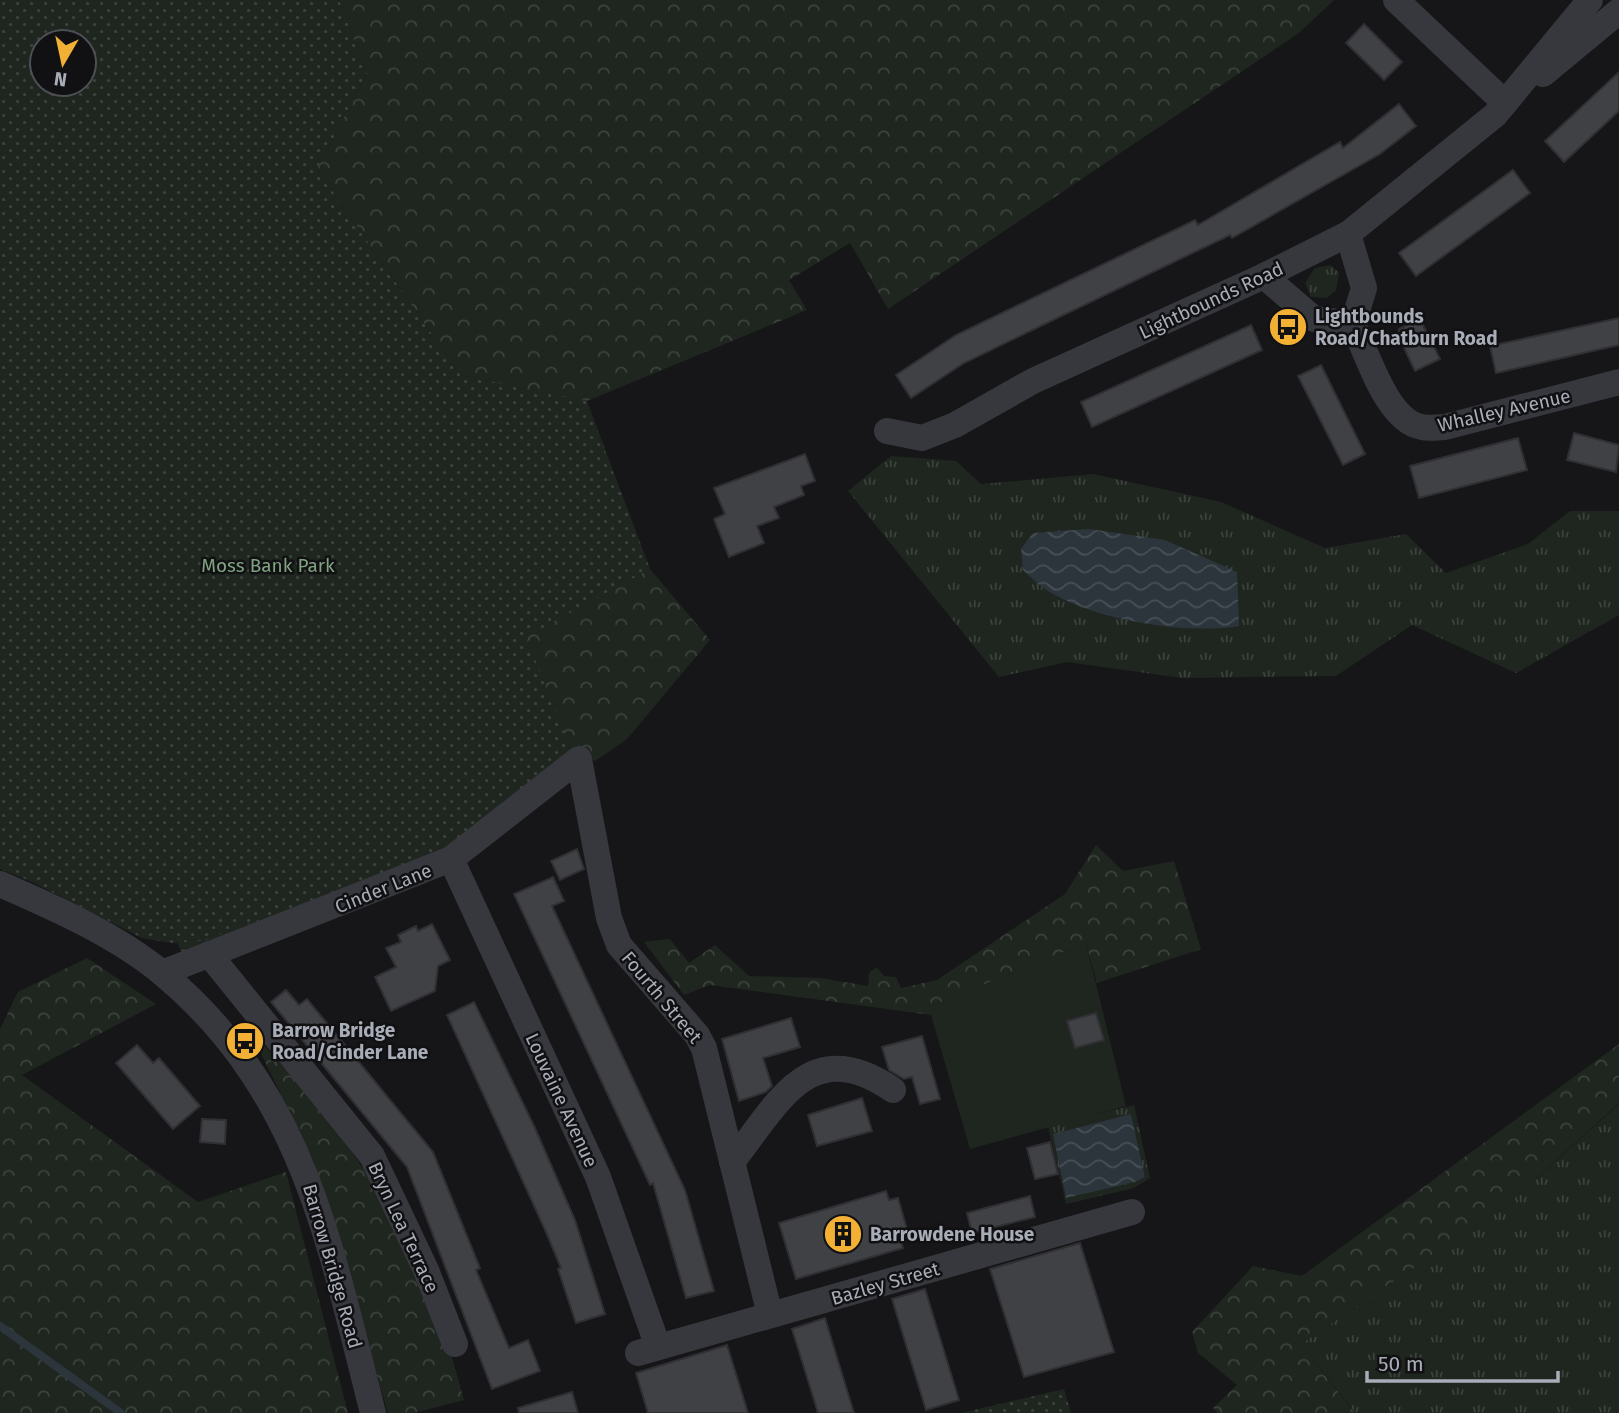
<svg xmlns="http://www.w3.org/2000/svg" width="1619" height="1413" font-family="'Fira Sans',sans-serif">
	<defs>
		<pattern id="grass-tufts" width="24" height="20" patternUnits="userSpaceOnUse" patternTransform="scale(1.75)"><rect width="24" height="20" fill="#1e261f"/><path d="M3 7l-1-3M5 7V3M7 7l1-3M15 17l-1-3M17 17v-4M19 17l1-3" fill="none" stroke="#3c433d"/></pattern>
		<pattern id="forest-crowns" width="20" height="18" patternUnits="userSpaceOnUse" patternTransform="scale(1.75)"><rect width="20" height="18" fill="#1e261f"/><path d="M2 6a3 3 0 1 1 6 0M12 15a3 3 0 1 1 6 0" fill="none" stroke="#3c433d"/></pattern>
		<pattern id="park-dots" width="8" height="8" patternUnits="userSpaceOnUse" patternTransform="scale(1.75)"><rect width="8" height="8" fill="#1e261f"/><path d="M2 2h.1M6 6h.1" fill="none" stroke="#3c433d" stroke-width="1.8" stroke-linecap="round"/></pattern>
		<pattern id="water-waves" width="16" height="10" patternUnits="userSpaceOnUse" patternTransform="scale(1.75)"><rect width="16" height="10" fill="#2c353c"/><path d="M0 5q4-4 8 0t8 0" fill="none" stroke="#485056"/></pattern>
	</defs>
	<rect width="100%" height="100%" fill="#161618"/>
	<g fill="url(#grass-tufts)" fill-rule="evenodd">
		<path d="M1331,265l8,8 -3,17 -9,8 -16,-1 -6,-14 10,-15z"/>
		<path d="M891,456l65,5 25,23 112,-10 128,28 104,46 81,-14 40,39 82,-29 42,-33h49v104l-103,58 -104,-48 -76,51 -154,2 -115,-16 -68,15 -151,-186z"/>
		<path d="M1619,1104v309h-269l3,-3 -52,-66 206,-139z"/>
		<path d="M1134,1105l16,73 -16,10 -68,16 -18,-78zM1131,1114l14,63 -10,5 -69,15 -12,-63z"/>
	</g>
	<g fill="url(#forest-crowns)">
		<path d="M339,0h995l-35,33 -411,276 -38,-66 -61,37 18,30 -220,91 63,168 60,71 -83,99 -32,22 -25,-11 -119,109 -264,104 -19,-39 417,-522 -125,-27 -143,-206 50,-96z"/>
		<path d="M1096,845l27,26 51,-10 27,88 -104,34 -11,-40 -154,63 -1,9 -221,-30 -26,10 -40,-53 26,-3 19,24 26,-18 34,31 71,2 48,8 1,-13 8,-6 7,9 12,1 5,11 36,-8 128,-86z"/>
		<path d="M87,958l69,46 -134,71 176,127 88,-30 62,241h-348v-384l18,-37z"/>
		<path d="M248,1027l81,92 56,81 66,154 13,46 -50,13h-26l-74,-251z"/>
		<path d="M1619,1044v59l-112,102 -206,139 52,67 -3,2h-133l-4,-5 24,-23 -39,-32 -6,-21 61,-66 49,10z"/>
	</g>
	<g fill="url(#park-dots)" fill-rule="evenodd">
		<path d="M0,0h339l28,73 -50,96 143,206 126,26 64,168 -124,68 45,113 -126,101 -244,90 -29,2 -30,-5 -110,-56 -32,-13zM42,42h42v42h-42z"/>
		<path d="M1064,1389l7,24h-110z"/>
	</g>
	<path fill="#1e261f" d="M1086,943l40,163 -156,43 -39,-134v-9z"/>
	<g fill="url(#water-waves)">
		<path d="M1089,529l76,11 72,32 2,54c-54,9 -144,-6 -191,-35 -9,-6 -17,-14 -25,-21l-2,-21 12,-16z"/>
		<path d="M1131,1114l14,63 -10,5 -69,16 -13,-64z"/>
	</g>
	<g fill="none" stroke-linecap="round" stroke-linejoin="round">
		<path stroke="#2c353c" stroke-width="8" d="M0,1326l121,87"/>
	</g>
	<g fill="#404145" stroke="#303034" stroke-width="2">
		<path d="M1364,24l38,38 -18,18 -38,-37z"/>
		<path d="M1619,72v39l-55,51 -19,-21z"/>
		<path d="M1399,104l17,22 -36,28 -148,84 -2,-3 -266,128 -53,35 -15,-23 60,-40 239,-115 3,5 142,-83 3,6z"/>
		<path d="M1513,170l17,23 -114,83 -17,-23z"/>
		<path d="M1619,318v27l-123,28 -6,-27z"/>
		<path d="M1420,319l20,40 -25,12 -16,-34v-8z"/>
		<path d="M1251,325l11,25 -170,77 -11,-25z"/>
		<path d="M1321,365l44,89 -22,11 -45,-89z"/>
		<path d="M1574,433l45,12 -3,27 -49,-12z"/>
		<path d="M1518,438l9,32 -108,28 -9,-32z"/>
		<path d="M805,454l10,27 -14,5 3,9 -30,12 5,11 -22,8 7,17 -35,14 -15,-38 11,-5 -11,-26z"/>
		<path d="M577,849l7,20 -24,11 -9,-19z"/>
		<path d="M553,877l11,24 -12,5 133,284 29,101 -28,7 -33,-115 -3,2 -136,-291z"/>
		<path d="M432,924l18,36 -12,6 -3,25 -44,20 -16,-34 21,-10 -10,-19 15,-6 -3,-7 18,-9 2,5z"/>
		<path d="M286,990l13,15 8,-6 126,153 47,116 -4,2 33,78 19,-8 12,31 -48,18 -85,-222 -136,-165z"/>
		<path d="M474,1002l61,126 40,92 30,94 -29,9 -18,-54 3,-1 -15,-36 -99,-217z"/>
		<path d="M1096,1013l8,27 -29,8 -8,-27z"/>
		<path d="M791,1018l9,29 -37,11 9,28 -6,6 -27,9 -17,-62z"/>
		<path d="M922,1036l18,63 -20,5 -8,-27 -8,2 -15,-9 -7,-23z"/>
		<path d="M137,1045l16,18 6,-5 41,48 -27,23 -57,-66z"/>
		<path d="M862,1098l10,33 -55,15 -9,-31z"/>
		<path d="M202,1119l24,1 -1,24 -25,-2z"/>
		<path d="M1050,1142l8,32 -23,5 -8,-31z"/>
		<path d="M886,1191l3,9 9,-2 10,35 -9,3 4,12 -107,31 -17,-56z"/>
		<path d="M1030,1196l5,21 -63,16 -5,-20z"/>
		<path d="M1080,1243l34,109 -90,25 -34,-108z"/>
		<path d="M925,1289l34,111 -33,10 -34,-111z"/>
		<path d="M825,1318l17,56 12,39h-36l-3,-10 -23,-74z"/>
		<path d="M727,1345l21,68h-100l-12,-40z"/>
		<path d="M572,1392l6,21h-59l-1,-5z"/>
	</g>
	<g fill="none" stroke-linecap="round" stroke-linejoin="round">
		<g stroke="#37383d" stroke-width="26">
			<path d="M1396,0l109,103"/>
			<path d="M1543,74l76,-63"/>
			<path d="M1348,234l16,54 -11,36c14,29 34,98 69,103 7,2 16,0 23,0l174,-45"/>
			<path d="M1264,276l50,43 39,5"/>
			<path d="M887,431l35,7 33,-13 78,-44 231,-105 84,-42 147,-119 95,-115"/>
			<path d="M451,859l147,318 60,170"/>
			<path d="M0,884c55,24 116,51 162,89 142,118 168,273 211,440"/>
			<path d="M209,954l163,202 54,114 29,74"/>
			<path d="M162,973l289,-114 128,-100 30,159 10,27 78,90 7,13 66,267"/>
			<path d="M732,1162c47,-60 78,-129 161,-72"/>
			<path d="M638,1353l494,-141"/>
		</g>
	</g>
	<defs>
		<g id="bus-disc" transform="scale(2.0125)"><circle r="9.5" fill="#f2b134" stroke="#111113"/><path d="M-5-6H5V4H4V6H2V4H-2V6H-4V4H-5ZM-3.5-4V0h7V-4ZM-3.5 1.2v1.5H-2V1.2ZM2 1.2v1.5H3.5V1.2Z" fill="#111"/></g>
		<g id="building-disc" transform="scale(2.0125)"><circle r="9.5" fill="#f2b134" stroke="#111113"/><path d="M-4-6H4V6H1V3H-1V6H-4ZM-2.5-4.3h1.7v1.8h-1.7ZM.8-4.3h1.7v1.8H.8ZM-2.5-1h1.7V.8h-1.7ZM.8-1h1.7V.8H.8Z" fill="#111"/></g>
	</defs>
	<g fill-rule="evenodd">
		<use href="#bus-disc" x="1288" y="327"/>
		<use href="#bus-disc" x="245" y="1041"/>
		<use href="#building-disc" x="843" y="1234"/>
	</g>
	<g text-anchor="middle" stroke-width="5" stroke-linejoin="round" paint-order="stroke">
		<g font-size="19" fill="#a8adb8" stroke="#111113">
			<text transform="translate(1211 300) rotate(-25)" y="7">Lightbounds Road</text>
			<text transform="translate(1504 410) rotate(-13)" y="7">Whalley Avenue</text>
			<text transform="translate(383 888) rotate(-22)" y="7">Cinder Lane</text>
			<text transform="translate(662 997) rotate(50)" y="7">Fourth Street</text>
			<text transform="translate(562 1100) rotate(65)" y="7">Louvaine Avenue</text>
			<text transform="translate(404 1227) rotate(65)" y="7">Bryn Lea Terrace</text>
			<text transform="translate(333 1266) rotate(74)" y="7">Barrow Bridge Road</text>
			<text transform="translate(885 1283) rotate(-16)" y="7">Bazley Street</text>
		</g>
		<g font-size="19" font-weight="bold" fill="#a8adb8" stroke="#111113" text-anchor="start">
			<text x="1315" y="323">Lightbounds<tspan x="1315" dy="22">Road/Chatburn Road</tspan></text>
			<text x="272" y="1037">Barrow Bridge<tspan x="272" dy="22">Road/Cinder Lane</tspan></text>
			<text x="870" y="1241">Barrowdene House</text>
		</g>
		<g font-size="19" fill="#7fa381" stroke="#111113">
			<text x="268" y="572">Moss Bank Park</text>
		</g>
	</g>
	<g transform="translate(63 63) rotate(189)"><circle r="33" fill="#111113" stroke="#4d4f55" stroke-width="2"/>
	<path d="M0-5L12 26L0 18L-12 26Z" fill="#f2b134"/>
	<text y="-10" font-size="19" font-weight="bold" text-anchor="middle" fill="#a8adb8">N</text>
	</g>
	<path d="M1367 1371v10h191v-10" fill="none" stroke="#a8adb8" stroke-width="3.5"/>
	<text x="1378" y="1371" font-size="21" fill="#a8adb8" stroke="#111113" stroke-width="5" paint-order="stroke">50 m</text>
</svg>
